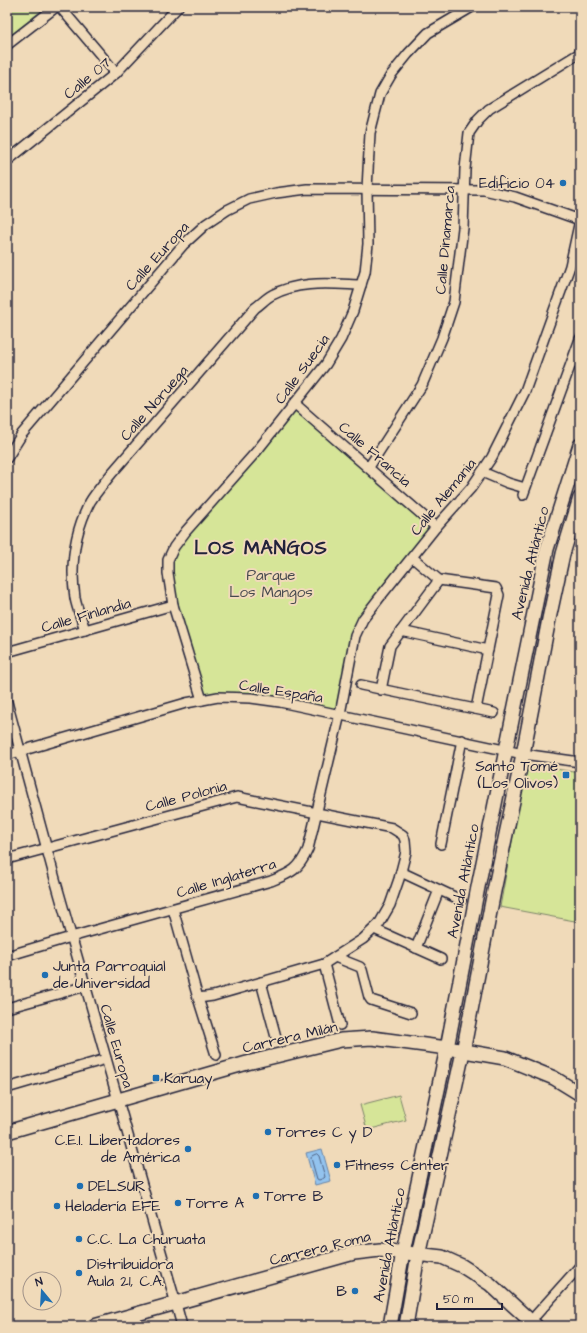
<svg xmlns="http://www.w3.org/2000/svg" width="587" height="1333" font-family="'Architects Daughter',sans-serif">
	<rect width="100%" height="100%" fill="#f0dab9"/>
	<filter id="ink" filterUnits="userSpaceOnUse"><feTurbulence type="fractalNoise" baseFrequency=".025" numOctaves="2"/><feDisplacementMap in="SourceGraphic" scale="8" xChannelSelector="R" yChannelSelector="G"/><feConvolveMatrix kernelMatrix="1 2 1 2 8 2 1 2 1" color-interpolation-filters="sRGB"/></filter>
	<g filter="url(#ink)">
		<g fill="#d6e598" stroke="#7c846a">
			<path d="M7,7h39l-39,31z"/>
			<path d="M294,403l142,124 -73,92 -23,95 -60,-12 -78,-2 -34,-127 6,-26z"/>
			<path d="M526,764l54,9v149l-80,-15z"/>
			<path d="M399,1095l7,25 -39,10 -7,-25z"/>
		</g>
		<path fill="#93c3ee" stroke="#6683a6" d="M322,1149l9,32 -16,4 -9,-32z"/>
		<g fill="none" stroke-linecap="round" stroke-linejoin="round">
			<path stroke="#4f6283" stroke-width="1" d="M317,1154l2,2 6,21 -1,1 -5,2 -2,-1 -6,-21 1,-2z"/>
			<g stroke="#22223b" stroke-width="12">
				<g id="street">
					<path d="M60,7l56,66"/>
					<path d="M7,45l49,-38"/>
					<path d="M7,161l109,-88 62,-66"/>
					<path d="M294,403l142,124"/>
					<path d="M7,458l15,-24 161,-189 23,-21 21,-14 22,-11 27,-6 31,-4 177,1 31,7 65,23"/>
					<path d="M369,467l53,-82 20,-47 12,-36 9,-74 2,-59 4,-36 9,-13 11,-11 91,-56"/>
					<path d="M482,472l26,11 17,5"/>
					<path d="M523,495l57,-156"/>
					<path d="M413,558l26,22 57,8 3,7 -23,114"/>
					<path d="M85,630c-3,-10 -8,-21 -10,-32 -5,-33 0,-67 15,-96 6,-10 15,-20 22,-29l143,-165c6,-4 11,-10 17,-13 27,-15 59,-11 89,-10"/>
					<path d="M401,631l87,19"/>
					<path d="M7,652l166,-47"/>
					<path d="M361,685l133,28"/>
					<path d="M381,690l9,-44 49,-66"/>
					<path d="M202,700l-29,-95 -5,-32v-13l6,-13 12,-16 70,-79 70,-88 15,-25 12,-28 12,-39 3,-28 -1,-55 3,-56 10,-39 11,-19 17,-21 20,-21 44,-26"/>
					<path d="M7,702l48,177 121,425 6,22"/>
					<path d="M7,755l179,-52 32,-6 33,1 29,4 243,52 57,8"/>
					<path d="M441,844l21,-104"/>
					<path d="M7,859l230,-62 155,31 11,7 2,5 1,12 -7,27 -9,26 -11,19 -16,15 -39,25 -111,32 -15,2 -25,-89"/>
					<path d="M401,872l60,28"/>
					<path d="M374,929l67,30"/>
					<path d="M416,948l23,-58"/>
					<path d="M7,956l64,-19 200,-56c20,-8 28,-11 37,-32l32,-135 15,-78 8,-17 17,-22 56,-70 35,-39 21,-31 33,-66 45,-125 10,-46"/>
					<path d="M335,957l25,10 2,3 7,27 2,3 40,13"/>
					<path d="M324,964l16,61"/>
					<path d="M261,982l15,55"/>
					<path d="M198,998l18,57"/>
					<path d="M7,1008l79,-22"/>
					<path d="M7,1088l99,-29"/>
					<path d="M536,1315l44,-49"/>
				</g>
			</g>
			<g stroke="#22223b" stroke-width="16">
				<g id="secondary">
					<path d="M7,1132l240,-69 94,-23 31,-2 75,10 58,10 49,20 26,16"/>
					<path d="M94,1326l260,-73 26,-3 62,7 20,9 28,18 46,42"/>
					<path d="M390,1326l13,-74 44,-204 31,-161 69,-338 33,-104"/>
					<path d="M406,1326l12,-71 45,-203 31,-161 29,-137 26,-135 14,-65 17,-56"/>
				</g>
			</g>
			<use href="#street" stroke="#f0dab9" stroke-width="9"/>
			<use href="#secondary" stroke="#f0dab9" stroke-width="13"/>
		</g>
	</g>
	<g fill="#1f6fb2" stroke="#f0dab9" stroke-width="1.5">
		<circle cx="563" cy="183" r="4"/>
		<rect x="562" y="771" width="8" height="8" rx="2"/>
		<circle cx="45" cy="975" r="4"/>
		<rect x="152" y="1074" width="8" height="8" rx="2"/>
		<circle cx="268" cy="1132" r="4"/>
		<circle cx="188" cy="1149" r="4"/>
		<circle cx="337" cy="1165" r="4"/>
		<circle cx="80" cy="1186" r="4"/>
		<circle cx="256" cy="1196" r="4"/>
		<circle cx="178" cy="1203" r="4"/>
		<circle cx="57" cy="1206" r="4"/>
		<circle cx="79" cy="1239" r="4"/>
		<circle cx="79" cy="1273" r="4"/>
		<circle cx="355" cy="1291" r="4"/>
	</g>
	<g text-anchor="middle" stroke-width="4" stroke-linejoin="round" paint-order="stroke">
		<g font-size="15" fill="#22223b" stroke="#f0dab9">
			<text transform="translate(87 78) rotate(-40)" y="5">Calle 07</text>
			<text transform="translate(445 240) rotate(-85)" y="5">Calle Dinamarca</text>
			<text transform="translate(157 256) rotate(-48)" y="5">Calle Europa</text>
			<text transform="translate(302 369) rotate(-54)" y="5">Calle Suecia</text>
			<text transform="translate(154 403) rotate(-49)" y="5">Calle Noruega</text>
			<text transform="translate(375 454) rotate(41)" y="5">Calle Francia</text>
			<text transform="translate(443 497) rotate(-51)" y="5">Calle Alemania</text>
			<text transform="translate(530 563) rotate(-76)" y="5">Avenida Atlántico</text>
			<text transform="translate(86 615) rotate(-16)" y="5">Calle Finlandia</text>
			<text transform="translate(281 691) rotate(9)" y="5">Calle España</text>
			<text transform="translate(186 796) rotate(-15)" y="5">Calle Polonia</text>
			<text transform="translate(226 878) rotate(-17)" y="5">Calle Inglaterra</text>
			<text transform="translate(463 881) rotate(-79)" y="5">Avenida Atlántico</text>
			<text transform="translate(290 1037) rotate(-13)" y="5">Carrera Milán</text>
			<text transform="translate(117 1046) rotate(74)" y="5">Calle Europa</text>
			<text transform="translate(389 1245) rotate(-79)" y="5">Avenida Atlántico</text>
			<text transform="translate(320 1248) rotate(-14)" y="5">Carrera Roma</text>
		</g>
		<g font-size="15" fill="#22223b" stroke="#f0dab9" text-anchor="start">
			<text x="555" y="188" text-anchor="end">Edificio 04</text>
			<text x="558" y="771" text-anchor="end">Santo Tomé<tspan x="558" dy="17">(Los Olivos)</tspan></text>
			<text x="53" y="971">Junta Parroquial<tspan x="53" dy="17">de Universidad</tspan></text>
			<text x="164" y="1083">Karuay</text>
			<text x="276" y="1137">Torres C y D</text>
			<text x="180" y="1145" text-anchor="end">C.E.I. Libertadores<tspan x="180" dy="17">de América</tspan></text>
			<text x="345" y="1170">Fitness Center</text>
			<text x="88" y="1191">DELSUR</text>
			<text x="264" y="1201">Torre B</text>
			<text x="186" y="1208">Torre A</text>
			<text x="65" y="1211">Heladería EFE</text>
			<text x="87" y="1244">C.C. La Churuata</text>
			<text x="87" y="1269">Distribuidora<tspan x="87" dy="17">Aula 21, C.A.</tspan></text>
			<text x="347" y="1296" text-anchor="end">B</text>
		</g>
		<g font-size="15" fill="#46494e" stroke="#f0dab9">
			<text x="271" y="580">Parque<tspan x="271" dy="17">Los Mangos</tspan></text>
		</g>
		<g font-size="19" font-weight="bold" letter-spacing="1" fill="#22223b" stroke="#f0dab9">
			<text x="261" y="554">LOS MANGOS</text>
		</g>
	</g>
	<rect width="587" height="1333" fill="none" stroke="#f0dab9" stroke-width="24"/>
	<rect x="12" y="12" width="563" height="1309" fill="none" stroke="#22223b" stroke-width="1.5" filter="url(#ink)"/>
	<g transform="translate(42 1291) rotate(342)"><circle r="19" fill="#f0dab9" stroke="#9e9087"/>
	<path d="M0-3L7 15L0 10L-7 15Z" fill="#1f6fb2"/>
	<text y="-6" font-size="11" font-weight="bold" text-anchor="middle" fill="#22223b">N</text>
	</g>
	<path d="M437 1303v6h65v-6" fill="none" stroke="#22223b" stroke-width="2"/>
	<text x="443" y="1303" font-size="12" fill="#22223b" stroke="#f0dab9" stroke-width="3" paint-order="stroke">50 m</text>
</svg>
